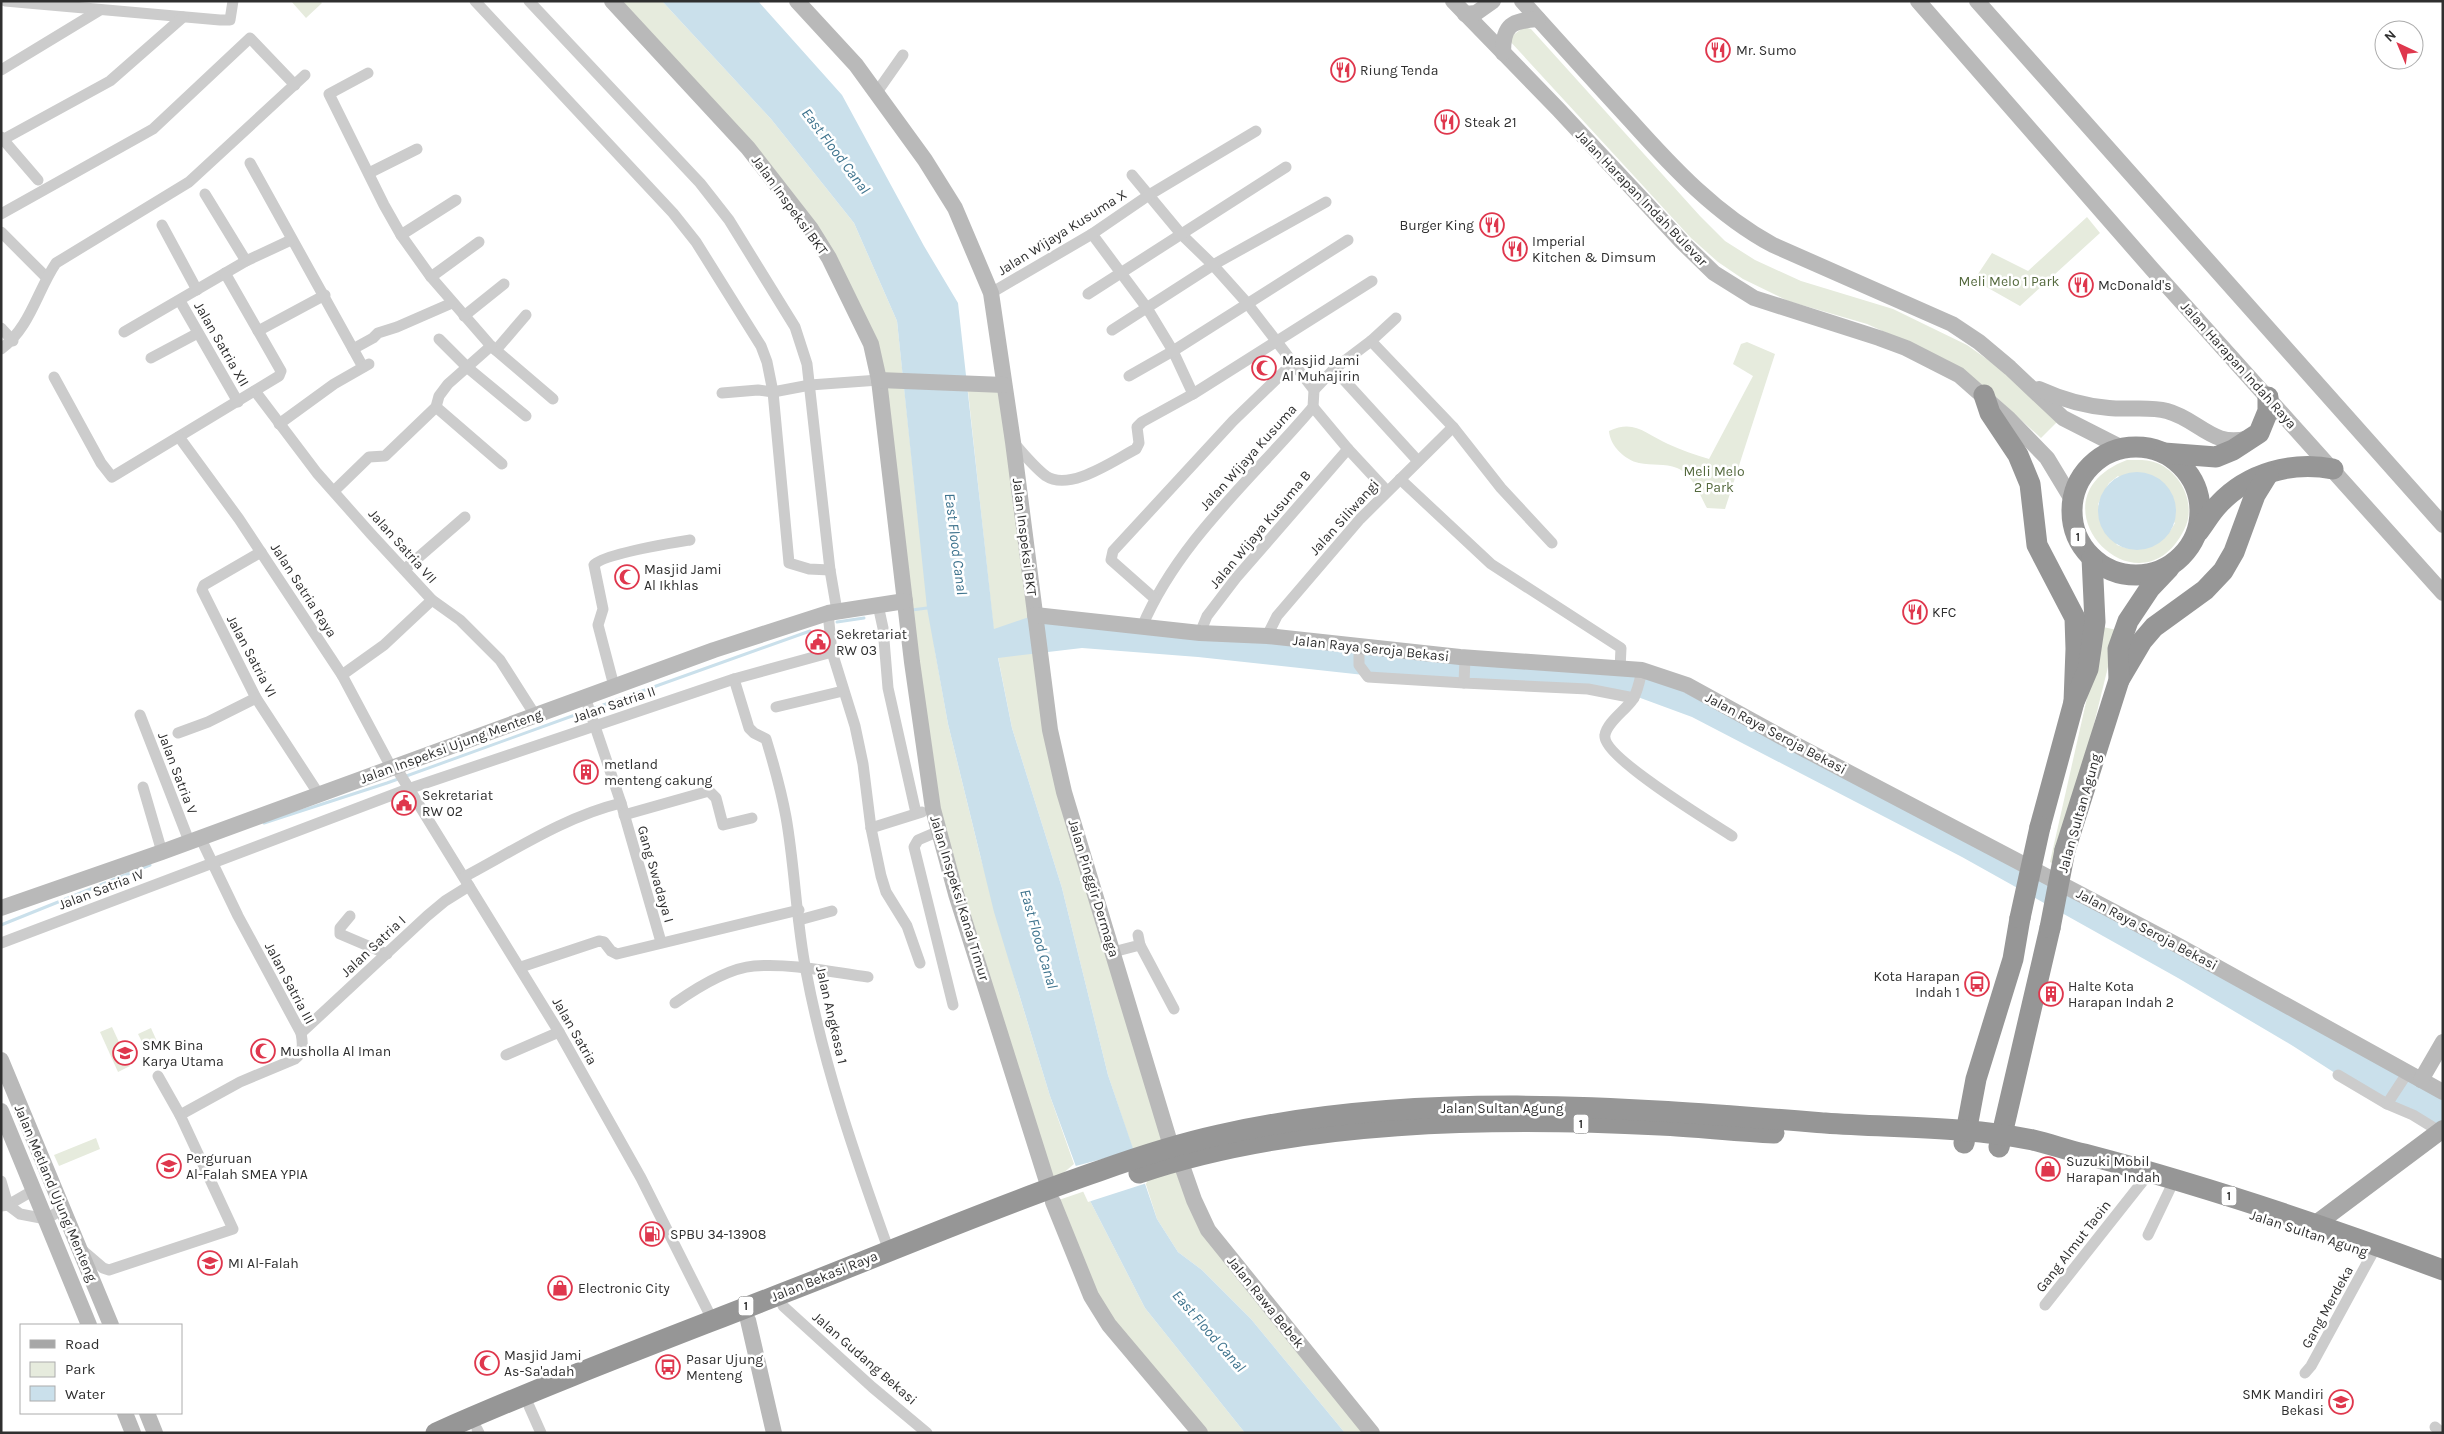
<svg xmlns="http://www.w3.org/2000/svg" width="2444" height="1434" font-family="Karla,sans-serif">
	<rect width="100%" height="100%" fill="#fff"/>
	<g fill="#e6ebdd" fill-rule="evenodd">
		<path d="M291,1h29l2,2 -16,15z"/>
		<path d="M611,1h51l109,118 83,104 43,98 21,196 17,134 13,73 32,131 38,136 32,105 24,68 -19,16 -14,-22 -108,-349 -54,-429 -68,-151z"/>
		<path d="M1524,27l7,2 169,187 25,25 30,19 46,21 92,28 74,36 31,22 60,54 -17,17 -56,-51 -38,-27 -80,-36 -79,-23 -45,-22 -25,-17 -27,-24 -183,-199z"/>
		<path d="M2087,217l13,16 -80,73 -46,-26 18,-27 36,18z"/>
		<path d="M1747,342l28,12 -50,155 -18,-1c-7,-13 -15,-34 -30,-40 -12,-5 -25,-2 -38,-5 -14,-3 -29,-17 -30,-32 26,-12 36,3 59,13 13,6 27,11 41,15l44,-83 -20,-12 8,-20z"/>
		<path d="M1004,385l44,334 123,427 -35,13 -28,-84 -46,-187 -50,-160 -17,-86 -27,-251z"/>
		<path d="M2127,460c10,0 20,-1 30,3 25,10 40,43 27,67 -46,91 -160,-31 -57,-70zM2118,476l57,47c-12,23 -34,32 -58,22l-19,-41 11,-21z"/>
		<path d="M2103,627l14,3 -58,237 -9,-5z"/>
		<path d="M112,1027l18,39 -12,6 -18,-40z"/>
		<path d="M151,1028l8,18 -12,6 -9,-18z"/>
		<path d="M96,1138l4,11 -41,17 -5,-11z"/>
		<path d="M1180,1160l14,40 178,233h-27l-94,-114 -49,-49 -24,-18 -21,-33 -15,-47z"/>
		<path d="M1085,1191l60,117 100,125h-45l-91,-108 -56,-123z"/>
	</g>
	<g fill="#cae0eb">
		<path d="M662,1h96l84,94 82,151 34,57 36,326 41,-14 607,55 801,421v42l-105,-58 -45,-29 -115,-68 -216,-121 -270,-140 -57,-21 -271,-21 -166,-18 -116,-9 -84,10 14,70 50,160 46,187 49,144 21,33 24,18 49,49 94,114h-100l-100,-125 -60,-117 -35,-95 -56,-184 -46,-188 -21,-116 -30,-287 -43,-98 -83,-104z"/>
		<circle cx="2137" cy="511" r="39"/>
	</g>
	<path fill="#fff" d="M1136,1150l11,33 -59,19 -16,-35z"/>
	<g fill="none" stroke-linecap="round" stroke-linejoin="round">
		<g stroke="#cae0eb" stroke-width="3">
			<path d="M912,610l15,-2"/>
			<path d="M837,622l27,-4"/>
			<path d="M592,709l218,-78"/>
			<path d="M264,823l123,-40 199,-72"/>
			<path d="M1,925l149,-60"/>
		</g>
		<g stroke="#ccc" stroke-width="11">
			<path d="M5,1l215,19h10l3,-19"/>
			<path d="M475,1l198,212 23,29 65,104 6,16 6,30 16,171 20,6 21,1"/>
			<path d="M529,1l171,182 29,37 66,107 12,37 23,206 7,41"/>
			<path d="M1,70l99,-60"/>
			<path d="M368,73l-39,21 55,111 17,30 30,42 60,69 62,53"/>
			<path d="M877,92l26,-37"/>
			<path d="M1,137l37,43"/>
			<path d="M4,139l106,-58 73,-64"/>
			<path d="M250,163l113,204"/>
			<path d="M369,173l48,-24"/>
			<path d="M1132,175l49,59 32,31 34,38 67,87 -1,17c-59,70 -135,134 -171,220"/>
			<path d="M205,194l41,67"/>
			<path d="M1,214l152,-85 97,-91 45,47"/>
			<path d="M162,225l35,65"/>
			<path d="M1,232l45,45"/>
			<path d="M1092,234l55,74 26,43 20,43"/>
			<path d="M401,235l55,-35"/>
			<path d="M431,277l48,-35"/>
			<path d="M991,293l101,-59 57,-39 107,-64"/>
			<path d="M1088,294l198,-127"/>
			<path d="M180,301l58,101"/>
			<path d="M464,316l40,-32"/>
			<path d="M1,328l12,13"/>
			<path d="M1112,330l101,-65 113,-63"/>
			<path d="M258,331l67,-36"/>
			<path d="M124,332l122,-71 45,-21"/>
			<path d="M439,339l29,29 58,48"/>
			<path d="M1371,341l25,-23"/>
			<path d="M1,349c29,-21 36,-58 55,-86l133,-81 116,-107"/>
			<path d="M353,349l20,-11 5,-5 19,-6 55,-24"/>
			<path d="M496,350l30,-35"/>
			<path d="M151,358l47,-25"/>
			<path d="M1334,369l84,92"/>
			<path d="M1129,376l44,-25 175,-111"/>
			<path d="M54,377l47,86 11,14 167,-101 2,-5 -56,-98"/>
			<path d="M1314,390l20,-21 37,-28 82,86 48,61 51,55"/>
			<path d="M255,391l62,82 54,61 61,66 28,20 40,40 35,55"/>
			<path d="M722,393l36,-3 15,2 37,-7 69,-5"/>
			<path d="M436,407l66,57"/>
			<path d="M1313,407l35,42 39,42"/>
			<path d="M279,424l55,-40 35,-20"/>
			<path d="M179,437l60,82 103,156 49,92"/>
			<path d="M1013,442c10,11 21,25 33,34 24,16 68,-16 90,-27l3,-6 -2,-16 5,-5 51,-28 179,-113"/>
			<path d="M1400,479l91,85 130,84 -1,21"/>
			<path d="M334,491l35,-34 16,-1 51,-49 3,-11 9,-12 43,-38"/>
			<path d="M261,552l-57,33 -2,5 54,108 62,95"/>
			<path d="M405,569l60,-52"/>
			<path d="M1154,598l-43,-38 2,-9 120,-130 59,-57"/>
			<path d="M878,605l5,23 5,60 28,125"/>
			<path d="M828,613l4,39 23,74 8,38 8,64 10,48 5,16 21,34 13,37"/>
			<path d="M1200,633l7,-17 29,-38 112,-129"/>
			<path d="M1267,636l10,-20 83,-97 93,-92"/>
			<path d="M1359,648v17l9,12 96,6"/>
			<path d="M1465,658l-1,25 124,6 46,9"/>
			<path d="M1642,670c-2,9 -4,21 -9,29 -7,11 -26,23 -28,36 -4,21 107,88 127,101"/>
			<path d="M342,675l42,-30 48,-45"/>
			<path d="M734,679l15,49 5,5 12,6c8,26 15,51 20,78 9,51 10,103 20,154 18,96 50,188 83,280"/>
			<path d="M614,686l-16,-61 5,-16 -9,-44c9,-11 78,-22 96,-25"/>
			<path d="M585,697l36,106 40,139"/>
			<path d="M776,707l67,-16"/>
			<path d="M140,715l49,126"/>
			<path d="M178,733l30,-11 48,-24"/>
			<path d="M395,766l164,266 82,146 72,143"/>
			<path d="M143,787l19,65"/>
			<path d="M624,815l85,-24 7,7 7,27 29,-7"/>
			<path d="M871,828l51,-16"/>
			<path d="M939,831l-21,9 -4,7 39,158"/>
			<path d="M464,877c51,-27 100,-60 157,-74"/>
			<path d="M350,916l-10,12v6l47,20"/>
			<path d="M799,920l33,-9"/>
			<path d="M1,943l407,-154 326,-110 98,-27"/>
			<path d="M1140,945l34,64"/>
			<path d="M1113,952l27,-7 -2,-10"/>
			<path d="M521,967l78,-26 5,1 7,9 6,3 182,-44"/>
			<path d="M675,1003c20,-14 54,-35 79,-37 38,-3 77,6 114,11"/>
			<path d="M301,1033l126,-117 18,-15 24,-15"/>
			<path d="M506,1055l53,-23"/>
			<path d="M2338,1075l49,29 26,11 26,16"/>
			<path d="M2387,1104l21,-32"/>
			<path d="M180,1115l60,-33 55,-23c9,-7 8,-15 6,-26l-63,-117 -38,-79"/>
			<path d="M1,1181l7,24 26,-15"/>
			<path d="M1,1206l7,-1 12,9 26,5 17,-10"/>
			<path d="M2148,1235l22,-46"/>
			<path d="M82,1250l21,18 6,2 124,-41 -53,-114 -22,-39"/>
			<path d="M2045,1305l98,-124"/>
			<path d="M783,1306l89,81 55,46"/>
			<path d="M2305,1373l6,-7 61,-112"/>
			<path d="M529,1406l12,27"/>
			<path d="M2435,1427l7,6"/>
			<path d="M477,1429l2,4"/>
		</g>
		<g stroke="#b9b9b9" stroke-width="16">
			<path d="M612,1l136,147 63,81 18,29 42,86 8,36 33,282 21,147 23,85 93,294"/>
			<path d="M797,1l59,64 69,95 30,48 36,85 22,149 37,288 14,62 107,354"/>
			<path d="M1453,1l105,108 124,133 32,31 40,25 125,40 27,10 53,27 50,44 38,39 26,43"/>
			<path d="M1522,1c36,40 72,80 108,119 43,48 87,95 143,125l179,79 27,18 31,26 53,50 59,30"/>
			<path d="M1918,1l234,268 291,324"/>
			<path d="M1977,1l466,524"/>
			<path d="M1465,14l11,-1 17,-12"/>
			<path d="M1503,53c0,-29 9,-32 35,-34"/>
			<path d="M879,380l125,5"/>
			<path d="M2039,389c22,10 46,17 70,19 20,2 40,-2 58,3 31,8 47,38 81,27"/>
			<path d="M1035,615l165,18 67,3 193,21 182,13 45,15 113,62 379,199 264,146"/>
			<path d="M1,908l161,-56 552,-202 114,-37 77,-12"/>
			<path d="M1,1060l110,265"/>
			<path d="M2421,1080l22,-38"/>
			<path d="M1,1111l88,214"/>
			<path d="M1180,1160l14,40 14,30 164,203"/>
			<path d="M1053,1202l38,94 18,29 91,108"/>
			<path d="M748,1320l26,113"/>
			<path d="M125,1413l8,20"/>
			<path d="M147,1413l8,20"/>
		</g>
		<path stroke="#a7a7a7" stroke-width="18" d="M2305,1225l11,-1 127,-95"/>
		<g stroke="#969696" stroke-width="21">
			<path d="M1984,395l6,18 28,42 12,29 7,61 38,73 1,31 -2,53"/>
			<circle cx="2136" cy="511" r="64"/>
			<path d="M2164,453l52,4 17,-7 26,-17 9,-22v-14"/>
			<path d="M2198,532c7,-9 13,-20 21,-28 29,-31 73,-43 114,-35"/>
			<path d="M2119,680l23,-39 12,-14 51,-37 18,-19 11,-19 21,-57 13,-21"/>
			<path d="M2040,827l34,-125 14,-33 7,-47 -3,-64"/>
			<path d="M2065,850l54,-170 -1,-31 10,-28 22,-33 19,-20"/>
			<path d="M1964,1143l12,-64 37,-120 7,-41"/>
			<path d="M1999,1147l51,-219"/>
			<path d="M1139,1173c159,-54 356,-56 521,-48 38,2 76,6 114,8"/>
			<path d="M436,1433c115,-51 233,-95 350,-141 104,-40 207,-85 313,-121 39,-14 79,-27 120,-36 199,-45 404,-28 606,-12 69,5 140,3 208,17 17,4 34,10 51,14 122,32 241,72 359,116"/>
		</g>
		<g stroke="#969696" stroke-width="21">
			<path d="M2020,918l20,-91"/>
			<path d="M2050,928l15,-78"/>
		</g>
	</g>
	<defs>
		<g id="restaurant-ring" transform="scale(1.25)"><circle r="9.5" fill="#fff" stroke="#df374d" stroke-width="1.5"/><path d="M-5-6h1v4h1v-4h1v4h1v-4h1v5L-1.5 .5V6h-2V.5L-5-1ZM5-6V6H3V1.5H1.5Q1.5-4 5-6Z" fill="#df374d"/></g>
		<g id="mosque-ring" transform="scale(1.25)"><circle r="9.5" fill="#fff" stroke="#df374d" stroke-width="1.5"/><path d="M3.5-4.9A6 6 0 1 0 3.5 4.9A5 5 0 1 1 3.5-4.9Z" fill="#df374d"/></g>
		<g id="civic-ring" transform="scale(1.25)"><circle r="9.5" fill="#fff" stroke="#df374d" stroke-width="1.5"/><path d="M-.6-6.5H3V-4.5H.6V-3L4-1V1h2V6H-6V1h2V-1L-.6-3ZM-1.2 2.5V6h2.4V2.5Z" fill="#df374d"/></g>
		<g id="building-ring" transform="scale(1.25)"><circle r="9.5" fill="#fff" stroke="#df374d" stroke-width="1.5"/><path d="M-4-6H4V6H1V3H-1V6H-4ZM-2.5-4.3h1.7v1.8h-1.7ZM.8-4.3h1.7v1.8H.8ZM-2.5-1h1.7V.8h-1.7ZM.8-1h1.7V.8H.8Z" fill="#df374d"/></g>
		<g id="bus-ring" transform="scale(1.25)"><circle r="9.5" fill="#fff" stroke="#df374d" stroke-width="1.5"/><path d="M-5-6H5V4H4V6H2V4H-2V6H-4V4H-5ZM-3.5-4V0h7V-4ZM-3.5 1.2v1.5H-2V1.2ZM2 1.2v1.5H3.5V1.2Z" fill="#df374d"/></g>
		<g id="school-ring" transform="scale(1.25)"><circle r="9.5" fill="#fff" stroke="#df374d" stroke-width="1.5"/><path d="M0-5L7-2L0 1L-7-2ZM-4 1L0 2.5L4 1V4Q0 6-4 4Z" fill="#df374d"/></g>
		<g id="shop-ring" transform="scale(1.25)"><circle r="9.5" fill="#fff" stroke="#df374d" stroke-width="1.5"/><path d="M-5-2.5h2.3a2.7 3.5 0 0 1 5.4 0H5L5.5 6h-11ZM-1.5-2.5h3a1.5 2.3 0 0 0-3 0Z" fill="#df374d"/></g>
		<g id="fuel-ring" transform="scale(1.25)"><circle r="9.5" fill="#fff" stroke="#df374d" stroke-width="1.5"/><path d="M-5.5-6h7V0h2V4h1.3V-2.5L3-4.5l.8-.8L6-3V5H2.5V1h-1V6h-7ZM-4.2-4.7v3.2H.2V-4.7Z" fill="#df374d"/></g>
	</defs>
	<g fill-rule="evenodd">
		<use href="#restaurant-ring" x="1718" y="50"/>
		<use href="#restaurant-ring" x="1343" y="70"/>
		<use href="#restaurant-ring" x="1447" y="122"/>
		<use href="#restaurant-ring" x="1492" y="225"/>
		<use href="#restaurant-ring" x="1515" y="249"/>
		<use href="#restaurant-ring" x="2081" y="285"/>
		<use href="#mosque-ring" x="1264" y="368"/>
		<use href="#mosque-ring" x="627" y="577"/>
		<use href="#restaurant-ring" x="1915" y="612"/>
		<use href="#civic-ring" x="818" y="642"/>
		<use href="#building-ring" x="586" y="772"/>
		<use href="#civic-ring" x="404" y="803"/>
		<use href="#bus-ring" x="1977" y="984"/>
		<use href="#building-ring" x="2051" y="994"/>
		<use href="#mosque-ring" x="263" y="1051"/>
		<use href="#school-ring" x="125" y="1053"/>
		<use href="#school-ring" x="169" y="1166"/>
		<use href="#shop-ring" x="2048" y="1169"/>
		<use href="#fuel-ring" x="652" y="1234"/>
		<use href="#school-ring" x="210" y="1263"/>
		<use href="#shop-ring" x="560" y="1288"/>
		<use href="#mosque-ring" x="487" y="1363"/>
		<use href="#bus-ring" x="668" y="1367"/>
		<use href="#school-ring" x="2341" y="1402"/>
	</g>
	<g text-anchor="middle" stroke-width="5" stroke-linejoin="round" paint-order="stroke">
		<g fill="#fff" stroke="#6d6d6d" stroke-width="1">
			<rect x="2070.5" y="527.5" width="15" height="19" rx="4"/>
			<rect x="1573.5" y="1114.5" width="15" height="19" rx="4"/>
			<rect x="2221.5" y="1186.5" width="15" height="19" rx="4"/>
			<rect x="738.5" y="1296.5" width="15" height="19" rx="4"/>
		</g>
		<g font-size="12" font-weight="bold" fill="#2f2f2f">
			<text x="2078" y="541">1</text>
			<text x="1581" y="1128">1</text>
			<text x="2229" y="1200">1</text>
			<text x="746" y="1310">1</text>
		</g>
		<g font-size="14" fill="#2f2f2f" stroke="#fff" text-anchor="start">
			<text x="1736" y="55">Mr. Sumo</text>
			<text x="1360" y="75">Riung Tenda</text>
			<text x="1464" y="127">Steak 21</text>
			<text x="1474" y="230" text-anchor="end">Burger King</text>
			<text x="1532" y="246">Imperial<tspan x="1532" dy="16">Kitchen &amp; Dimsum</tspan></text>
			<text x="2098" y="290">McDonald's</text>
			<text x="1282" y="365">Masjid Jami<tspan x="1282" dy="16">Al Muhajirin</tspan></text>
			<text x="644" y="574">Masjid Jami<tspan x="644" dy="16">Al Ikhlas</tspan></text>
			<text x="1932" y="617">KFC</text>
			<text x="836" y="639">Sekretariat<tspan x="836" dy="16">RW 03</tspan></text>
			<text x="604" y="769">metland<tspan x="604" dy="16">menteng cakung</tspan></text>
			<text x="422" y="800">Sekretariat<tspan x="422" dy="16">RW 02</tspan></text>
			<text x="1960" y="981" text-anchor="end">Kota Harapan<tspan x="1960" dy="16">Indah 1</tspan></text>
			<text x="2068" y="991">Halte Kota<tspan x="2068" dy="16">Harapan Indah 2</tspan></text>
			<text x="142" y="1050">SMK Bina<tspan x="142" dy="16">Karya Utama</tspan></text>
			<text x="280" y="1056">Musholla Al Iman</text>
			<text x="186" y="1163">Perguruan<tspan x="186" dy="16">Al-Falah SMEA YPIA</tspan></text>
			<text x="2066" y="1166">Suzuki Mobil<tspan x="2066" dy="16">Harapan Indah</tspan></text>
			<text x="670" y="1239">SPBU 34-13908</text>
			<text x="228" y="1268">MI Al-Falah</text>
			<text x="578" y="1293">Electronic City</text>
			<text x="504" y="1360">Masjid Jami<tspan x="504" dy="16">As-Sa'adah</tspan></text>
			<text x="686" y="1364">Pasar Ujung<tspan x="686" dy="16">Menteng</tspan></text>
			<text x="2324" y="1399" text-anchor="end">SMK Mandiri<tspan x="2324" dy="16">Bekasi</tspan></text>
		</g>
		<g font-size="14" fill="#2f2f2f" stroke="#fff">
			<text transform="translate(1642 198) rotate(46)" y="5">Jalan Harapan Indah Bulevar</text>
			<text transform="translate(790 205) rotate(54)" y="5">Jalan Inspeksi BKT</text>
			<text transform="translate(1062 232) rotate(-32)" y="5">Jalan Wijaya Kusuma X</text>
			<text transform="translate(222 344) rotate(60)" y="5">Jalan Satria XII</text>
			<text transform="translate(2239 365) rotate(48)" y="5">Jalan Harapan Indah Raya</text>
			<text transform="translate(1248 457) rotate(-48)" y="5">Jalan Wijaya Kusuma</text>
			<text transform="translate(1344 517) rotate(-48)" y="5">Jalan Siliwangi</text>
			<text transform="translate(1260 529) rotate(-50)" y="5">Jalan Wijaya Kusuma B</text>
			<text transform="translate(1025 537) rotate(83)" y="5">Jalan Inspeksi BKT</text>
			<text transform="translate(403 546) rotate(48)" y="5">Jalan Satria VII</text>
			<text transform="translate(304 590) rotate(57)" y="5">Jalan Satria Raya</text>
			<text transform="translate(1371 648) rotate(6)" y="5">Jalan Raya Seroja Bekasi</text>
			<text transform="translate(252 656) rotate(62)" y="5">Jalan Satria VI</text>
			<text transform="translate(614 704) rotate(-19)" y="5">Jalan Satria II</text>
			<text transform="translate(1776 733) rotate(28)" y="5">Jalan Raya Seroja Bekasi</text>
			<text transform="translate(451 746) rotate(-20)" y="5">Jalan Inspeksi Ujung Menteng</text>
			<text transform="translate(178 773) rotate(69)" y="5">Jalan Satria V</text>
			<text transform="translate(2079 813) rotate(-74)" y="5">Jalan Sultan Agung</text>
			<text transform="translate(656 874) rotate(74)" y="5">Gang Swadaya I</text>
			<text transform="translate(1094 888) rotate(73)" y="5">Jalan Pinggir Dermaga</text>
			<text transform="translate(101 889) rotate(-21)" y="5">Jalan Satria IV</text>
			<text transform="translate(960 898) rotate(73)" y="5">Jalan Inspeksi Kanal Timur</text>
			<text transform="translate(2147 929) rotate(28)" y="5">Jalan Raya Seroja Bekasi</text>
			<text transform="translate(373 946) rotate(-43)" y="5">Jalan Satria I</text>
			<text transform="translate(290 983) rotate(62)" y="5">Jalan Satria III</text>
			<text transform="translate(832 1015) rotate(77)" y="5">Jalan Angkasa 1</text>
			<text transform="translate(575 1031) rotate(60)" y="5">Jalan Satria</text>
			<text x="1502" y="1113">Jalan Sultan Agung</text>
			<text transform="translate(56 1193) rotate(67)" y="5">Jalan Metland Ujung Menteng</text>
			<text transform="translate(2309 1233) rotate(18)" y="5">Jalan Sultan Agung</text>
			<text transform="translate(2073 1246) rotate(-52)" y="5">Gang Almut Taoin</text>
			<text transform="translate(824 1276) rotate(-22)" y="5">Jalan Bekasi Raya</text>
			<text transform="translate(1266 1302) rotate(51)" y="5">Jalan Rawa Bebek</text>
			<text transform="translate(2327 1307) rotate(-61)" y="5">Gang Merdeka</text>
			<text transform="translate(865 1358) rotate(41)" y="5">Jalan Gudang Bekasi</text>
		</g>
		<g font-size="14" fill="#54693d" stroke="#fff">
			<text x="2009" y="286">Meli Melo 1 Park</text>
			<text x="1714" y="476">Meli Melo<tspan x="1714" dy="16">2 Park</tspan></text>
		</g>
		<g font-size="15" font-style="italic" fill="#3f748e" stroke="#fff">
			<text transform="translate(836 151) rotate(53)" y="5">East Flood Canal</text>
			<text transform="translate(956 544) rotate(83)" y="5">East Flood Canal</text>
			<text transform="translate(1039 939) rotate(74)" y="5">East Flood Canal</text>
			<text transform="translate(1209 1331) rotate(49)" y="5">East Flood Canal</text>
		</g>
	</g>
	<rect width="2444" height="1434" fill="none" stroke="#2f2f2f" stroke-width="5"/>
	<rect x="20" y="1324" width="162" height="90" fill="#ffffff" stroke="#acacac"/>
	<rect x="30" y="1340" width="25" height="8" fill="#a7a7a7" stroke="#acacac"/>
	<text x="65" y="1349" font-size="15" fill="#2f2f2f">Road</text>
	<rect x="30" y="1362" width="25" height="15" fill="#e6ebdd" stroke="#acacac"/>
	<text x="65" y="1374" font-size="15" fill="#2f2f2f">Park</text>
	<rect x="30" y="1386" width="25" height="15" fill="#cae0eb" stroke="#acacac"/>
	<text x="65" y="1399" font-size="15" fill="#2f2f2f">Water</text>
	<g transform="translate(2399 45) rotate(316)"><circle r="24" fill="#ffffff" stroke="#acacac"/>
	<path d="M0-4L9 19L0 12L-9 19Z" fill="#df374d"/>
	<text y="-8" font-size="14" font-weight="bold" text-anchor="middle" fill="#2f2f2f">N</text>
	</g>
</svg>
